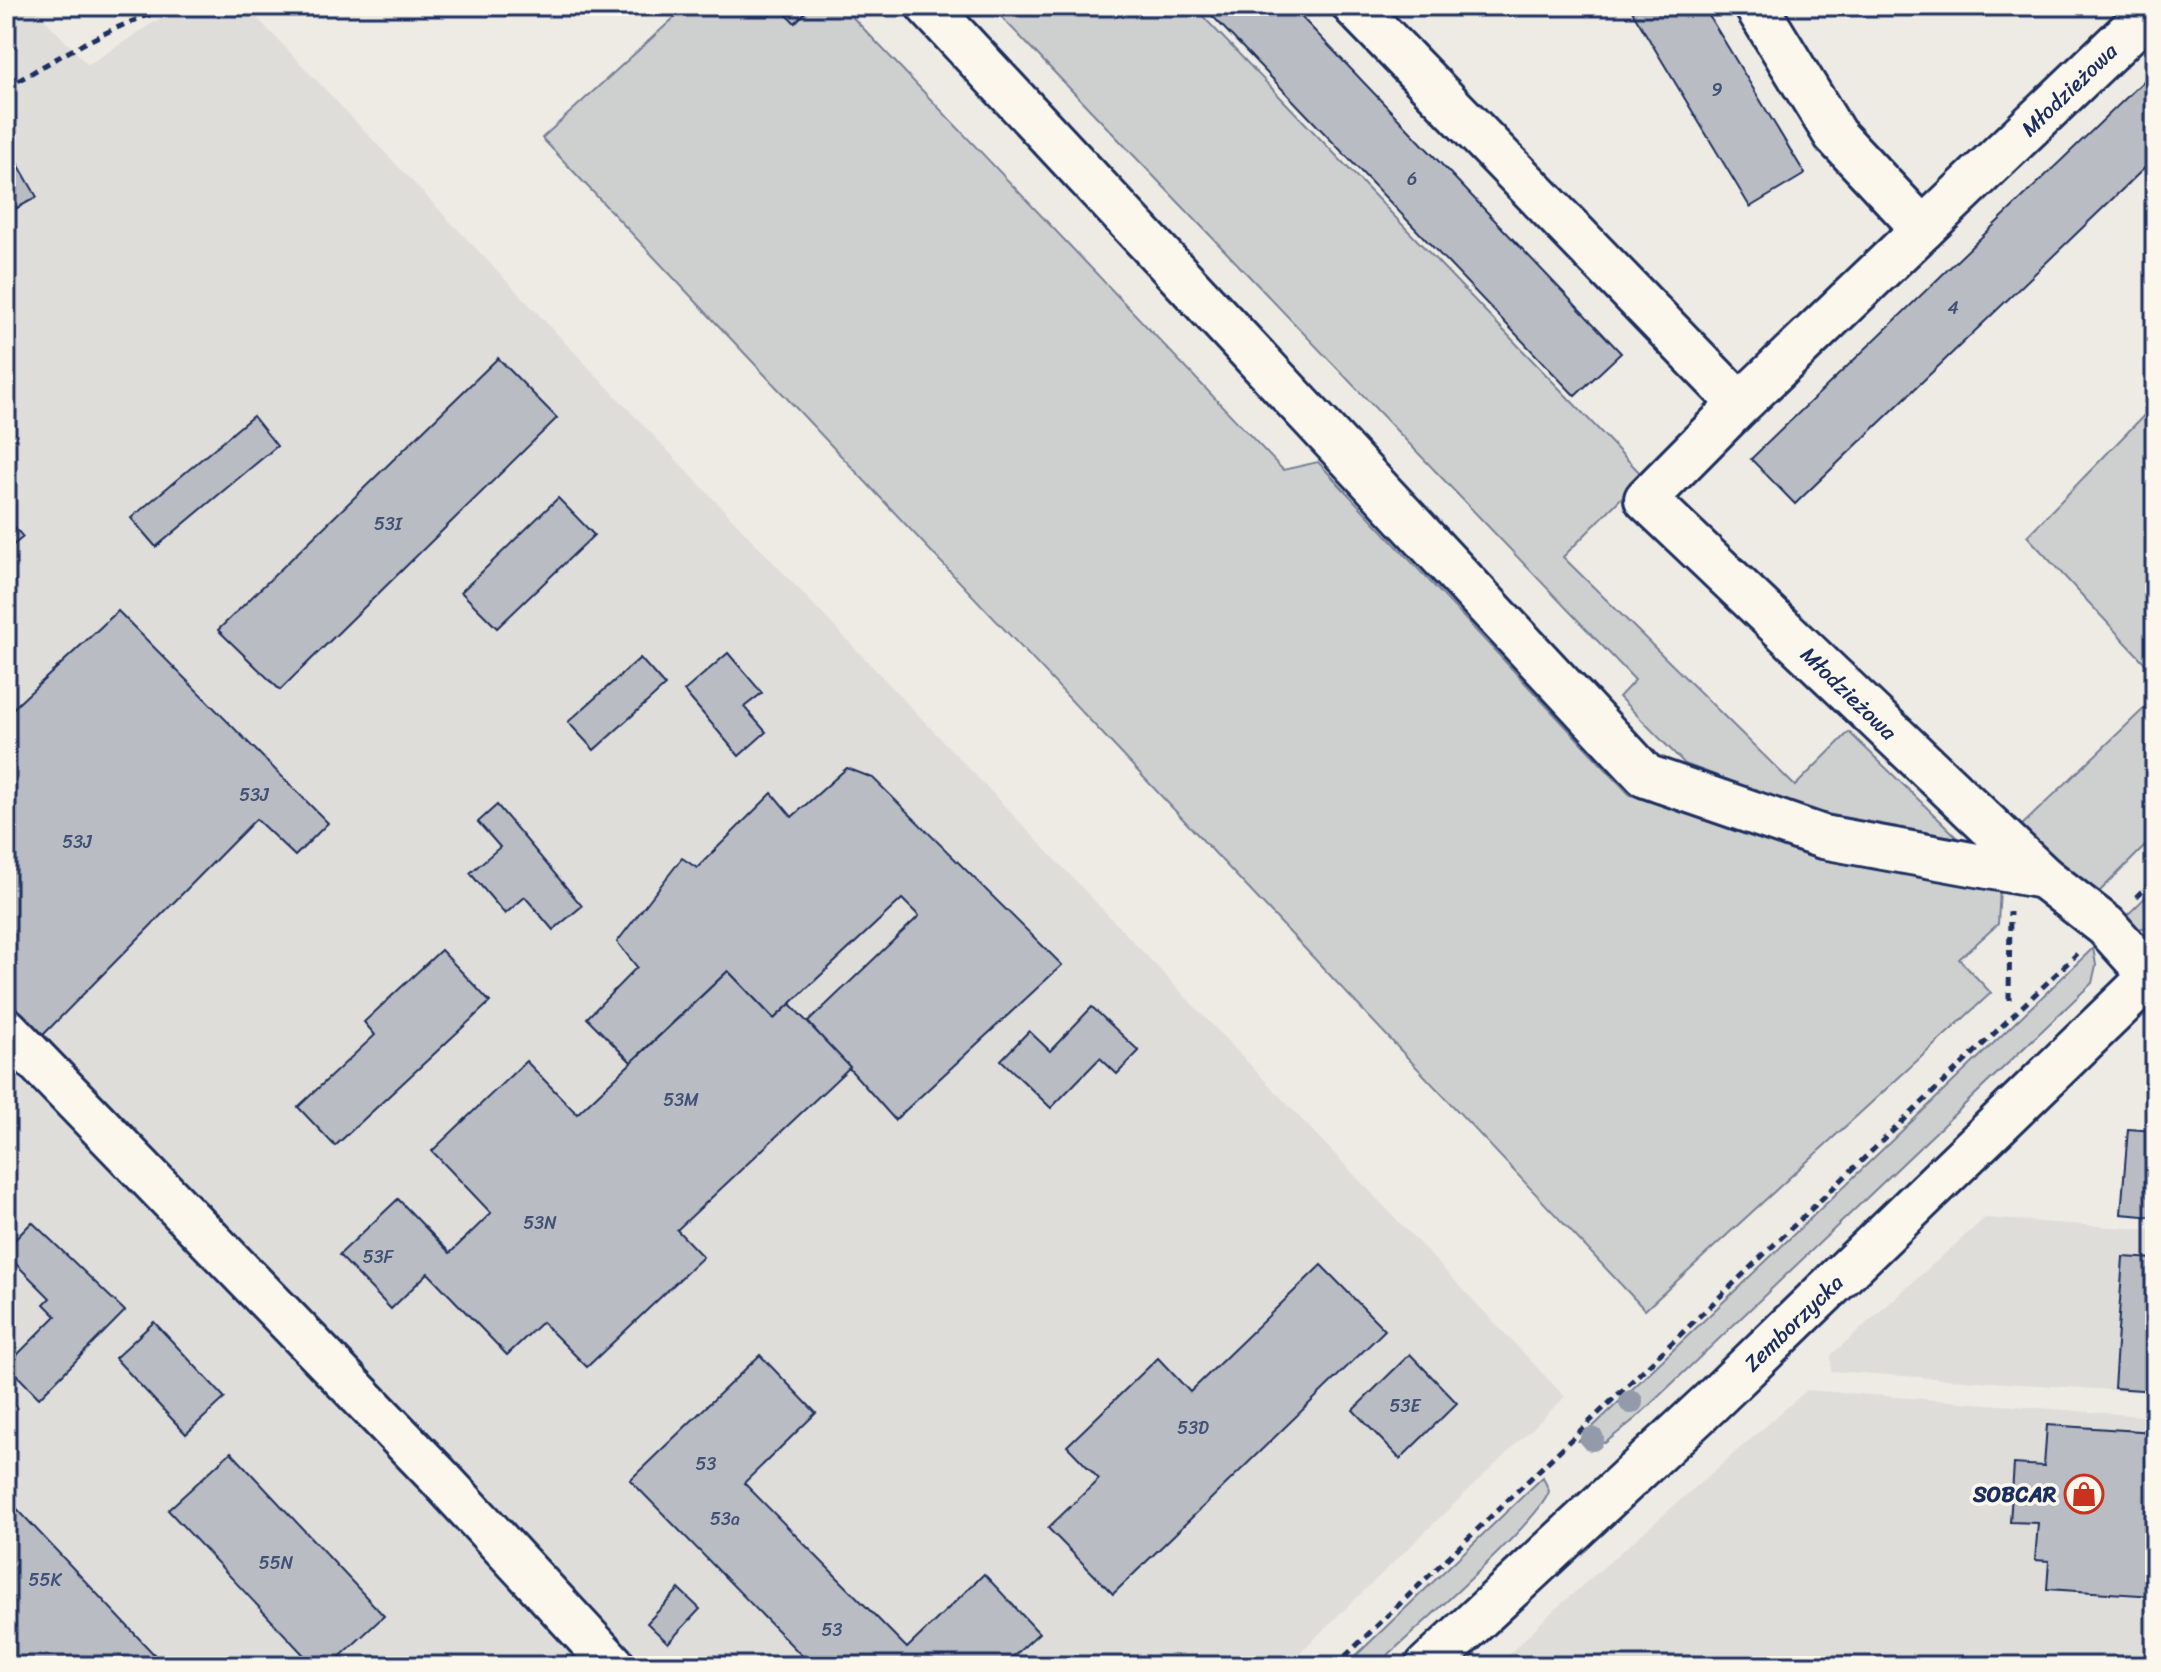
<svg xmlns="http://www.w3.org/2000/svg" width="2161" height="1672" font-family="Sriracha,sans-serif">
	<rect width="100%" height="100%" fill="#eeebe4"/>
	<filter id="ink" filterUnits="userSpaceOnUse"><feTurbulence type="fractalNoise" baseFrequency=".0125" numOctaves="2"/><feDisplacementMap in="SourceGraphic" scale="16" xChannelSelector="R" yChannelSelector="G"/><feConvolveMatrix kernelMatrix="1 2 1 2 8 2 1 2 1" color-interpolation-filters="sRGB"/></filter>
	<g filter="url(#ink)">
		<g fill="#deddda">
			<path d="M6,6h26l56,59 91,-59h67l1319,1391 -279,269h-1280z"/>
			<path d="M1985,1218l170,12v163l-324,-22v-16z"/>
			<path d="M1807,1390l348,27v249h-658l56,-55z"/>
		</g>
		<g fill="#cecfcf" stroke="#747f96" stroke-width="2">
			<path d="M687,6h155l441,464 35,-8 312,333 184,60 186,33 -2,36 -39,35 32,34 -346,317 -1103,-1172z"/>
			<path d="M991,6h202l450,470 -80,81 232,229 54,-54 109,106 -142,-26 -131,-48 -66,-67 16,-17z"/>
			<path d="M2155,404v270l-128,-138z"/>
			<path d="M2155,698v138l-64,64 -73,-71z"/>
			<path d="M2155,888l-3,38 -18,4 -16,-6z"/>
			<path d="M2093,948l3,17 -4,18 -456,435 -31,25 -27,-2z"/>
			<path d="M1543,1477l6,14c-6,27 -144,148 -173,175h-31z"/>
		</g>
		<g fill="#b9bcc3" stroke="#1b2f5e" stroke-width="2">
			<path d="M762,6h49l-16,17 -17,-17 -8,9z"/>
			<path d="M1203,6h88l330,347 -46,43z"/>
			<path d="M1629,6h74l102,168 -55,33z"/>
			<path d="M2155,70v88l-360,346 -44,-45z"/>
			<path d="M18,164l19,33 -31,17v-43z"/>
			<path d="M498,358l59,60 -277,272 -62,-60z"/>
			<path d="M253,416l24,30 -121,101 -25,-29z"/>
			<path d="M558,498l36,37 -97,93 -36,-36z"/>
			<path d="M6,517l17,20 -17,14z"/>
			<path d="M118,611l210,212 -33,33 -39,-37 -214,217 -36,-38v-283z"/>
			<path d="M728,653l34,40 -18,14 22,25 -27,24 -55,-65z"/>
			<path d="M640,658l25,28 -71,64 -26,-28z"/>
			<path d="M847,768l26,10 189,187 -167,155 -87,-98 111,-106 -17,-17 -128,120 -46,-48 -97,91 -44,-44 50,-51 -20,-25 65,-84 15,10 75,-75 20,24z"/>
			<path d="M497,805l85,101 -29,24 -28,-33 -20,17 -35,-41 30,-26 -22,-25z"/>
			<path d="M441,950l49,52 -155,144 -37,-39 77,-72 -11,-13z"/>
			<path d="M728,971l46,48 16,-15 60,63 -173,163 26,27 -116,110 -45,-45 -35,33 -79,-82 -37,36 -52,-54 59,-56 52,54 41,-40 -59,-62 94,-90 51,53z"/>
			<path d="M1092,1007l47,44 -22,23 -17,-16 -49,50 -50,-48 28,-29 21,20z"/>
			<path d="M2128,1129l27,2v86l-34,-3z"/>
			<path d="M32,1222l93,89 -86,87 -32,-33 49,-49 -12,-12 6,-6 -44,-44v-5z"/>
			<path d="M2123,1257l32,2v132l-41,-3z"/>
			<path d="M1321,1265l64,65 -272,264 -65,-66 51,-49 -32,-33 91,-88 32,34z"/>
			<path d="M154,1322l71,76 -39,36 -71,-76z"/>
			<path d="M1410,1354l47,49 -57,56 -47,-49z"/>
			<path d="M760,1355l56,58 -72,70 163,165 77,-74 55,59 -36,33h-191l-182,-186z"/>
			<path d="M2047,1425l108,7v164l-108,-7 2,-28 -14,-1 3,-37 -28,-1 4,-58 30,2z"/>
			<path d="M231,1452l153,164 -54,50h-16l-146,-156z"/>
			<path d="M6,1497l159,169h-156l-3,-3z"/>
			<path d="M679,1589l21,20 -32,34 -21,-20z"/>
		</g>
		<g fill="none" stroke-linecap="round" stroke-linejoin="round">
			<g stroke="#1b2f5e" stroke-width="48">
				<g id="minor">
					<path d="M928,6l718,770 177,61 220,40"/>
					<path d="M1354,6l386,398"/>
					<path d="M1756,6l79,129 88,94"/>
					<path id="s1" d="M2151,976l-45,-50 -63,-49 -397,-378 94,-95 415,-397"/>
					<path d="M6,1029l431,446 177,191"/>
					<path id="s2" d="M1427,1666l283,-263 445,-431"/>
				</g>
			</g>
			<g stroke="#1b2f5e" stroke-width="5" stroke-dasharray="8 6" stroke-linecap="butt">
				<path d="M6,88c54,-32 112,-67 173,-82"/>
				<path d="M2136,897l19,-19"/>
				<path d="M2009,1000l1,-88"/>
				<path d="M1335,1666l742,-712"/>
			</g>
			<use href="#minor" stroke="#fbf7ec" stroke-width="42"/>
		</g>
		<g fill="#939aaa">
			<circle cx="1631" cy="1402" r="12"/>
			<circle cx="1592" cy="1439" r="12"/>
		</g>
	</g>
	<defs>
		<g id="shop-ring" transform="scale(2)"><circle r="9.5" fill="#fbf7ec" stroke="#c8321e" stroke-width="1.5"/><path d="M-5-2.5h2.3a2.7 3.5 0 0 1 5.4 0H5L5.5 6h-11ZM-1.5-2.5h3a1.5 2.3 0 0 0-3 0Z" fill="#c8321e"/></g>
	</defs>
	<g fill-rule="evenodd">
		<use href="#shop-ring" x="2084" y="1494"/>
	</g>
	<g text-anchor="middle" stroke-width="7" stroke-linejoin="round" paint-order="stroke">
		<g font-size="18" fill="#425277">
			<text x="1717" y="96">9</text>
			<text x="1412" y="185">6</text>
			<text x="1953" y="314">4</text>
			<text x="388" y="530">53I</text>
			<text x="254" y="801">53J</text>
			<text x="77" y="848">53J</text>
			<text x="681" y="1106">53M</text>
			<text x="540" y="1229">53N</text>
			<text x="378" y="1263">53F</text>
			<text x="1405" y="1412">53E</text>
			<text x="1193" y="1434">53D</text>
			<text x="706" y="1470">53</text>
			<text x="725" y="1525">53a</text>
			<text x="276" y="1569">55N</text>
			<text x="45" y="1586">55K</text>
			<text x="832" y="1636">53</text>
		</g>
		<g font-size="22" fill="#1b2f5e" stroke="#fbf7ec">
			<text dy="8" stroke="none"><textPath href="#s1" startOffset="1284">Młodzieżowa</textPath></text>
			<text transform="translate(1849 693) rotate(44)" y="8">Młodzieżowa</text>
			<text dy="8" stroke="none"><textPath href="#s2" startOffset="502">Zemborzycka</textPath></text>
		</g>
		<g font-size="22" font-weight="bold" fill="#1b2f5e" stroke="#fbf7ec" text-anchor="end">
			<text x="2056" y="1502">SOBCAR</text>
		</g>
	</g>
	<rect width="2161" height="1672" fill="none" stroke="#fbf7ec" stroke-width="32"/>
	<rect x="16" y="16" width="2129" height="1640" fill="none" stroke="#1b2f5e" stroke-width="3" filter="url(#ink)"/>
</svg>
